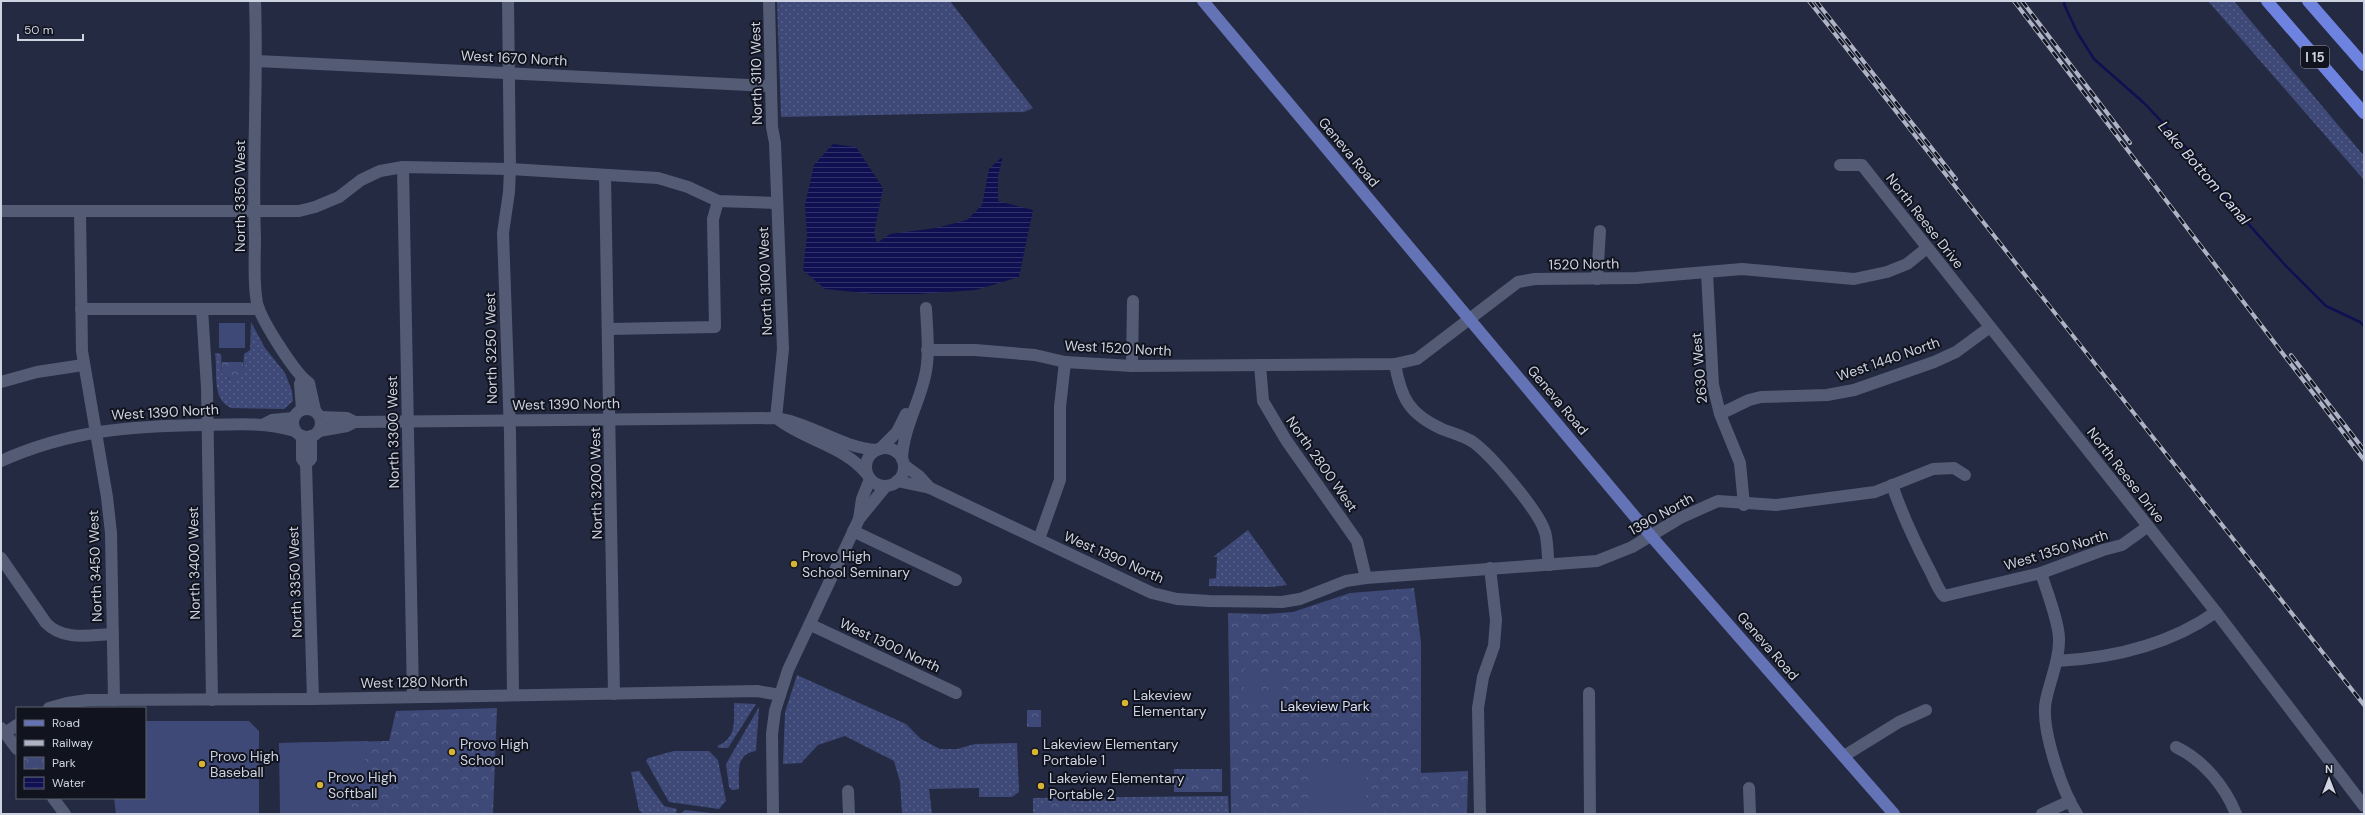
<svg xmlns="http://www.w3.org/2000/svg" width="2365" height="815" font-family="'DM Sans',sans-serif">
	<defs>
		<pattern id="grass-dots" width="8" height="8" patternUnits="userSpaceOnUse"><rect width="8" height="8" fill="#3e4977"/><path d="M2 2h.1M6 6h.1" fill="none" stroke="#59628a" stroke-width="1.8" stroke-linecap="round"/></pattern>
		<pattern id="park-crowns" width="20" height="18" patternUnits="userSpaceOnUse"><rect width="20" height="18" fill="#3e4977"/><path d="M2 6a3 3 0 1 1 6 0M12 15a3 3 0 1 1 6 0" fill="none" stroke="#59628a"/></pattern>
		<pattern id="water-rules" width="6" height="5" patternUnits="userSpaceOnUse"><rect width="6" height="5" fill="#0f1051"/><path d="M0 2.5h6" fill="none" stroke="#31326a"/></pattern>
	</defs>
	<rect width="100%" height="100%" fill="#242a41"/>
	<g fill="url(#grass-dots)">
		<path d="M777,1h173l83,107 -9,4 -243,5z"/>
		<path d="M2208,1h26l130,155v24z"/>
		<path d="M251,322l14,26 20,25 7,18 1,10 -9,8 -53,-1c-20,-9 -13,-37 -16,-55l6,1 1,19 7,6 14,-8 1,-17 6,-4z"/>
		<path d="M1248,530l39,55 -16,2 -62,-1v-7l7,-1 1,-21h-4z"/>
		<path d="M797,675l109,49 15,15 19,10h17l18,-5 42,-1 2,49 -7,5h-33v-9l-50,1 3,25h-30l-2,-32 -6,-21 -49,-25 -27,9 -17,18 -18,1 2,-52z"/>
		<path d="M734,703l22,1 -28,44h-9l-2,-2c20,-8 17,-24 17,-43z"/>
		<path d="M759,707l-3,44c-21,3 -17,21 -17,38l-7,1 -3,-3 -3,-23z"/>
		<path d="M674,751h35l9,9 8,41 -7,8 -50,-7 -23,-41 2,-3z"/>
		<path d="M639,771l25,35 13,3 -1,5h-33l-4,-4 -8,-38z"/>
		<path d="M1228,796l1,18h-196v-16z"/>
		<path d="M685,810l34,4h-39z"/>
	</g>
	<g fill="url(#park-crowns)">
		<path d="M222,362h21v11l-6,6 -10,-1 -5,-5z"/>
		<path d="M1414,588l7,54v131l47,-2 -1,43h-236l-3,-201 38,1 27,-2 57,-19z"/>
		<path d="M497,708l-4,106h-212l-2,-71 110,-2 7,-30z"/>
		<rect x="1027" y="710" width="14" height="17"/>
		<rect x="1174" y="769" width="48" height="23"/>
		<path d="M1074,798v16h-37c9,-14 22,-14 37,-16z"/>
	</g>
	<g fill="#3e4977">
		<rect x="219" y="323" width="26" height="25"/>
		<rect x="1244" y="669" width="15" height="32"/>
		<path d="M1268,669h14l1,32h-15z"/>
		<path d="M145,721h104l10,10v83h-143l-2,-16h31z"/>
		<path d="M368,741c-4,31 -7,46 -24,73h-64l-1,-71z"/>
		<path d="M1366,762v51l-56,-1v-49z"/>
	</g>
	<path fill="url(#water-rules)" d="M833,144l23,3 27,41 -9,45 3,10 13,-9 46,-6 31,-8 15,-15 7,-36 14,-13 -5,20v25l35,9 -14,67 -43,13 -57,4h-45l-49,-5 -22,-19 4,-34 -2,-31 9,-40z"/>
	<g fill="none" stroke-linecap="round" stroke-linejoin="round">
		<path stroke="#0f1051" stroke-width="2.5" d="M2065,1l-1,3 13,28 17,27 50,44 51,54 31,42 59,66 41,41 34,16 4,4"/>
		<g stroke="#545c75" stroke-width="12">
			<path d="M255,1c3,79 -3,157 0,236 0,21 -2,46 2,66 4,17 39,72 52,80l6,27"/>
			<path d="M508,1l2,168 -1,23 -6,41 7,200 3,262"/>
			<path d="M769,1l3,126 3,16 8,206 -7,69"/>
			<path d="M257,61l513,25"/>
			<path d="M1840,165h22l354,447 148,194"/>
			<path d="M403,167l10,530"/>
			<path d="M605,175l9,519"/>
			<path d="M1,211h298l16,-4 24,-10 22,-17 19,-9 23,-4 107,2 148,9 30,9 30,14 59,2"/>
			<path d="M80,211l2,140 25,146 4,36 3,167"/>
			<path d="M1707,273l6,112 7,29 20,49 4,42"/>
			<path d="M1597,279l3,-48"/>
			<path d="M81,309h178"/>
			<path d="M202,309l5,79 5,312"/>
			<path d="M608,329l107,-2 -2,-108 5,-18"/>
			<path d="M927,350h48l60,5 30,7 67,4 263,-2 22,-5 101,-77 17,-3 101,-1 106,-9 112,10 33,-7 20,-8 20,-16"/>
			<path d="M1395,364c6,34 14,50 47,65 10,4 22,7 31,13 18,13 66,69 72,90 3,10 2,22 4,33"/>
			<path d="M1260,365l3,36 23,39 71,101 9,37"/>
			<path d="M1132,366l1,-65"/>
			<path d="M302,379l-2,5 2,25"/>
			<path d="M1,382l36,-10 46,-7"/>
			<circle cx="307" cy="423" r="14"/>
			<path d="M1720,414l29,-14 12,-3 66,-2 27,-5 80,-28 22,-10 34,-25"/>
			<path d="M320,417l27,1 8,4 421,-4c38,6 63,29 101,32"/>
			<path d="M779,420c28,21 65,26 88,54"/>
			<path d="M264,424l8,-4 21,-2"/>
			<path d="M319,431l28,-5 8,-4"/>
			<path d="M302,436v23l4,5 7,235"/>
			<circle cx="885" cy="467" r="19"/>
			<path d="M880,449l17,-17 9,-18"/>
			<path d="M902,459c1,-30 17,-55 23,-83 5,-21 2,-46 1,-68"/>
			<path d="M1,461c69,-31 130,-35 204,-36 31,-1 60,-3 90,6"/>
			<path d="M306,464l5,-5v-23"/>
			<path d="M904,465l15,11 11,12"/>
			<path d="M897,481l33,7 222,105 25,6 32,2 73,1 18,-3 46,-18 20,-3 231,-17 35,-14 48,-29 38,-17 58,4 99,-13 58,-23 21,-1 11,7"/>
			<path d="M1892,485c10,29 22,55 36,82 6,10 8,20 16,29l97,-23 62,-23 19,-5 25,-18"/>
			<path d="M859,519l3,-20 8,-20"/>
			<path d="M853,531l103,49"/>
			<path d="M1039,539l21,-59v-73l5,-45"/>
			<path d="M1,558l45,65c17,18 44,12 67,11"/>
			<path d="M2041,573c5,16 19,52 18,68 0,21 -9,39 -13,59 -6,27 16,91 31,114"/>
			<path d="M811,625l145,68"/>
			<path d="M2057,661c57,-3 112,-16 159,-49"/>
			<path d="M1589,693l1,121"/>
			<path d="M49,708l18,-5 21,-3 225,-1 444,-8 23,4"/>
			<path d="M1,728l16,21"/>
			<path d="M5,733l12,-8"/>
			<path d="M2176,747c27,13 49,39 60,67"/>
			<path d="M1844,756l55,-34 27,-12"/>
			<path d="M1749,788l1,26"/>
			<path d="M848,791l1,23"/>
			<path d="M53,798l12,16"/>
			<path d="M773,814l-1,-80 3,-23 13,-41 71,-151 27,-33"/>
			<path d="M1480,814l-2,-106 5,-31 11,-31 2,-26 -6,-52"/>
			<path d="M2042,814l28,-13"/>
		</g>
		<path stroke="#6473b5" stroke-width="12" d="M1203,1l448,535 243,278"/>
		<g stroke="#6e83df" stroke-width="12">
			<path d="M2267,1l97,112"/>
			<path d="M2308,1l56,64"/>
		</g>
		<g stroke="#afb4c4" stroke-width="4">
			<g id="rail">
				<path d="M1809,1l555,704"/>
				<path d="M1816,1l140,178"/>
				<path d="M2014,1l350,459"/>
				<path d="M2022,1l108,142"/>
				<path d="M2291,355l73,95"/>
			</g>
		</g>
		<use href="#rail" stroke="#11141e" stroke-width="2.5" stroke-dasharray="8" stroke-linecap="butt"/>
	</g>
	<g fill="#d8b434" stroke="#11141e" stroke-width="1.5">
		<circle cx="794" cy="564" r="4"/>
		<circle cx="1125" cy="703" r="4"/>
		<circle cx="452" cy="752" r="4"/>
		<circle cx="1035" cy="752" r="4"/>
		<circle cx="202" cy="764" r="4"/>
		<circle cx="320" cy="785" r="4"/>
		<circle cx="1041" cy="786" r="4"/>
	</g>
	<g text-anchor="middle" stroke-width="4" stroke-linejoin="round" paint-order="stroke">
		<rect fill="#11141e" stroke="#959aa7" stroke-width="1" x="2301" y="46" width="28" height="22" rx="3"/>
		<g font-size="13" font-weight="bold" fill="#ced3e2">
			<text x="2315" y="62">I 15</text>
		</g>
		<g font-size="14" fill="#ced3e2" stroke="#11141e">
			<text transform="translate(514 58) rotate(3)" y="5">West 1670 North</text>
			<text transform="translate(756 73) rotate(-91)" y="5">North 3110 West</text>
			<text transform="translate(1349 152) rotate(50)" y="5">Geneva Road</text>
			<text transform="translate(240 196) rotate(-90)" y="5">North 3350 West</text>
			<text transform="translate(1925 221) rotate(52)" y="5">North Reese Drive</text>
			<text transform="translate(1584 264) rotate(-1)" y="5">1520 North</text>
			<text transform="translate(765 281) rotate(-92)" y="5">North 3100 West</text>
			<text transform="translate(491 348) rotate(-91)" y="5">North 3250 West</text>
			<text transform="translate(1118 348) rotate(3)" y="5">West 1520 North</text>
			<text transform="translate(1888 359) rotate(-19)" y="5">West 1440 North</text>
			<text transform="translate(1699 368) rotate(-95)" y="5">2630 West</text>
			<text transform="translate(1558 400) rotate(50)" y="5">Geneva Road</text>
			<text transform="translate(566 404) rotate(-1)" y="5">West 1390 North</text>
			<text transform="translate(165 412) rotate(-3)" y="5">West 1390 North</text>
			<text transform="translate(393 432) rotate(-91)" y="5">North 3300 West</text>
			<text transform="translate(1322 464) rotate(55)" y="5">North 2800 West</text>
			<text transform="translate(2126 475) rotate(52)" y="5">North Reese Drive</text>
			<text transform="translate(596 483) rotate(-91)" y="5">North 3200 West</text>
			<text transform="translate(1661 514) rotate(-29)" y="5">1390 North</text>
			<text transform="translate(2056 550) rotate(-17)" y="5">West 1350 North</text>
			<text transform="translate(1114 557) rotate(24)" y="5">West 1390 North</text>
			<text transform="translate(194 563) rotate(-91)" y="5">North 3400 West</text>
			<text transform="translate(95 566) rotate(-92)" y="5">North 3450 West</text>
			<text transform="translate(295 582) rotate(-92)" y="5">North 3350 West</text>
			<text transform="translate(890 645) rotate(25)" y="5">West 1300 North</text>
			<text transform="translate(1768 646) rotate(49)" y="5">Geneva Road</text>
			<text transform="translate(414 682) rotate(-1)" y="5">West 1280 North</text>
		</g>
		<g font-size="14" fill="#ced3e2" stroke="#11141e" text-anchor="start">
			<text x="802" y="561">Provo High<tspan x="802" dy="16">School Seminary</tspan></text>
			<text x="1133" y="700">Lakeview<tspan x="1133" dy="16">Elementary</tspan></text>
			<text x="460" y="749">Provo High<tspan x="460" dy="16">School</tspan></text>
			<text x="1043" y="749">Lakeview Elementary<tspan x="1043" dy="16">Portable 1</tspan></text>
			<text x="210" y="761">Provo High<tspan x="210" dy="16">Baseball</tspan></text>
			<text x="328" y="782">Provo High<tspan x="328" dy="16">Softball</tspan></text>
			<text x="1049" y="783">Lakeview Elementary<tspan x="1049" dy="16">Portable 2</tspan></text>
		</g>
		<g font-size="14" fill="#d9dff4" stroke="#11141e">
			<text x="1325" y="711">Lakeview Park</text>
		</g>
		<g font-size="15" font-style="italic" fill="#d7ddf1" stroke="#11141e">
			<text transform="translate(2204 173) rotate(49)" y="5">Lake Bottom Canal</text>
		</g>
	</g>
	<rect width="2365" height="815" fill="none" stroke="#ced3e2" stroke-width="4"/>
	<rect x="16" y="707" width="130" height="92" fill="#11141e" stroke="#5d606c"/>
	<rect x="24" y="720" width="20" height="6" fill="#6473b5" stroke="#5d606c"/>
	<text x="52" y="727" font-size="12" fill="#ced3e2">Road</text>
	<rect x="24" y="740" width="20" height="6" fill="#afb4c4" stroke="#5d606c"/>
	<text x="52" y="747" font-size="12" fill="#ced3e2">Railway</text>
	<rect x="24" y="757" width="20" height="12" fill="url(#park-crowns)" stroke="#5d606c"/>
	<text x="52" y="767" font-size="12" fill="#ced3e2">Park</text>
	<rect x="24" y="777" width="20" height="12" fill="url(#water-rules)" stroke="#5d606c"/>
	<text x="52" y="787" font-size="12" fill="#ced3e2">Water</text>
	<g transform="translate(2329 779)" stroke="#11141e" stroke-width="3" paint-order="stroke">
	<path d="M0-3L7 15L0 10L-7 15Z" fill="#ced3e2"/>
	<text y="-6" font-size="11" font-weight="bold" text-anchor="middle" fill="#ced3e2">N</text>
	</g>
	<path d="M18 34v6h65v-6" fill="none" stroke="#ced3e2" stroke-width="2"/>
	<text x="24" y="34" font-size="12" fill="#ced3e2" stroke="#11141e" stroke-width="3" paint-order="stroke">50 m</text>
</svg>
